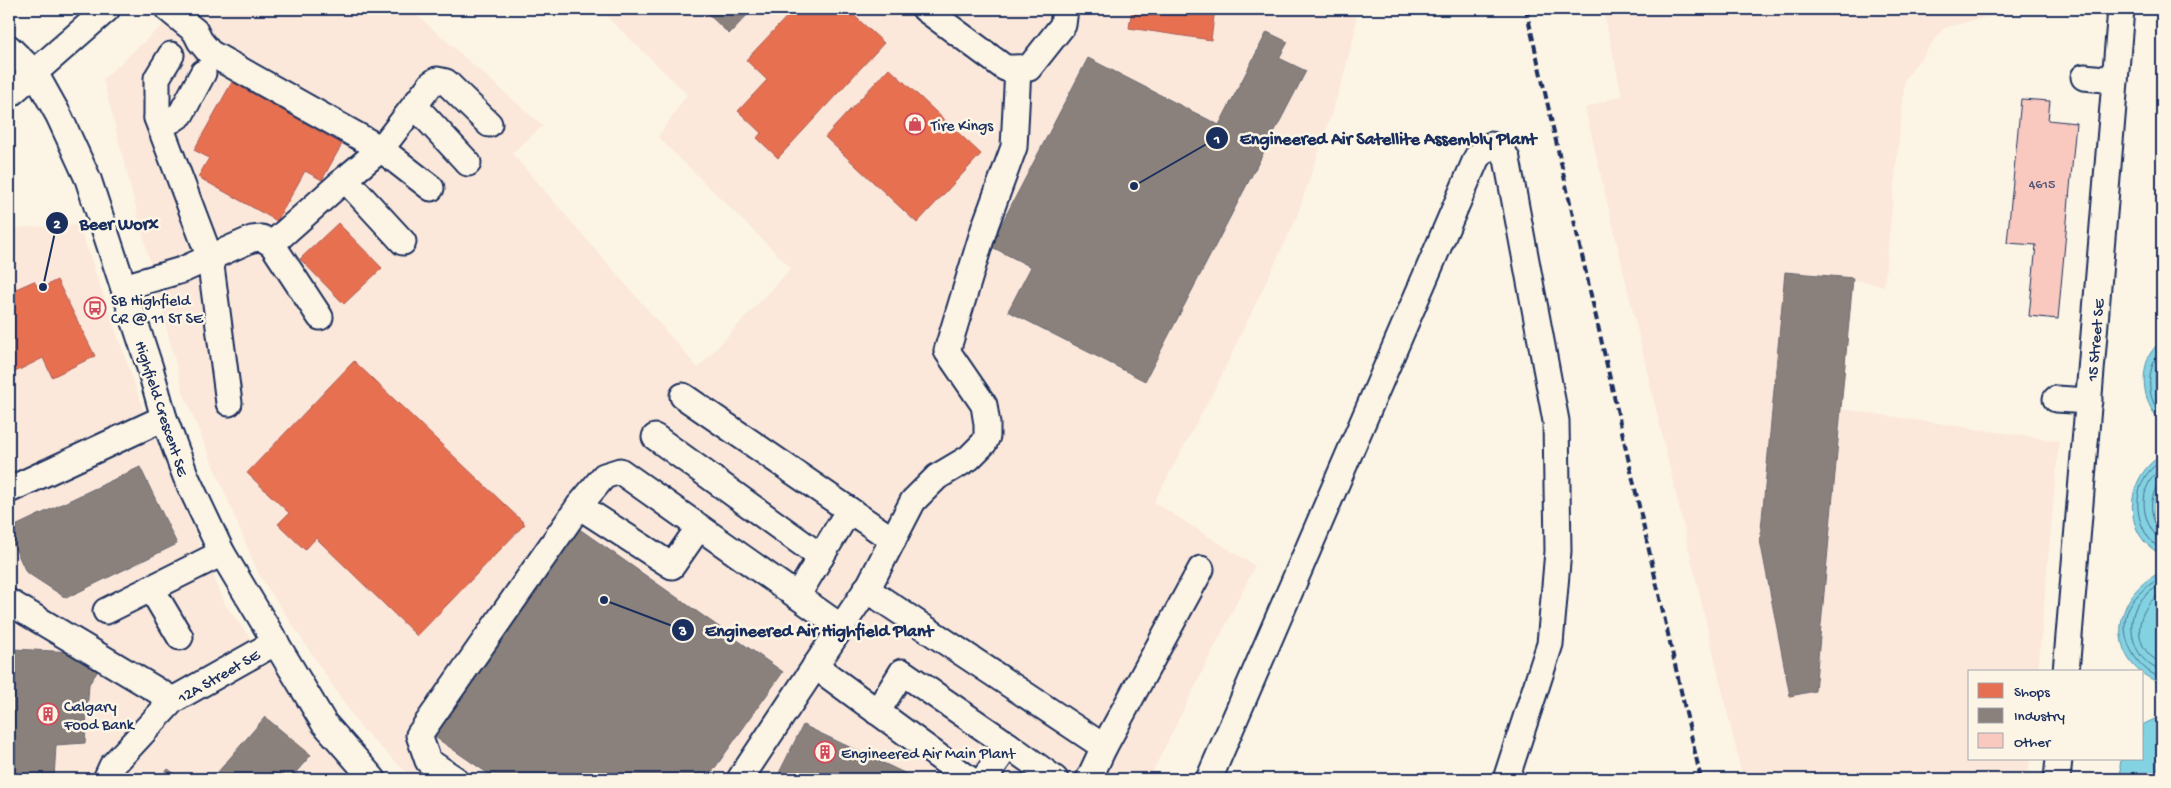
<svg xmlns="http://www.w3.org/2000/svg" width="2171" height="788" font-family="'Gochi Hand',sans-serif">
	<rect width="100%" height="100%" fill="#fcf5e5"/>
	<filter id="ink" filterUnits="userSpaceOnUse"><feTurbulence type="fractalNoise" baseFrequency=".02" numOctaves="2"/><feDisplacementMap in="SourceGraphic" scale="10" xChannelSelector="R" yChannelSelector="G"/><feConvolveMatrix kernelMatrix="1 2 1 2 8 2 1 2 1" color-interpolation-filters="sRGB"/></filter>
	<g filter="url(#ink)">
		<g fill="#fbe8da">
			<path d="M180,9h230l133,117 -31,27 186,215 93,-100 -133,-131 29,-43 -88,-85h758l-3,27 -13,49 -45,134 -78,164 -64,119 101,64 -106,213h-736l-53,-52 -102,-154 -75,-181 -80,-313z"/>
			<path d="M1603,9h413l-72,19 -39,51 -21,207 -31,-7 -12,130 218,32 -21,231h-68v87h60l-2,20h-285l-158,-671 37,-13z"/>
			<path d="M79,225l66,189 81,192 121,157 20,16h-358v-550l17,-2z"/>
		</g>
		<g fill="#83d2e1" stroke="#5991ad">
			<path d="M2162,339v83c-18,-15 -23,-46 -12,-68 3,-5 8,-10 12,-15z"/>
			<path d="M2162,455v101c-5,-4 -13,-9 -18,-15 -22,-27 -11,-70 18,-86z"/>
			<path d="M2162,572v111c-57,-17 -53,-89 0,-111z"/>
			<path d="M2157,718h5v61h-40l-2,-12 1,-8h21v-34z"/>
		</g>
		<g fill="#e76f51" stroke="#aa5c55">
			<path d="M794,9h53l37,34 -106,115 -21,-20 4,-5 -23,-22 29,-31 -21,-20z"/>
			<path d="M1132,9h83l-4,31 -82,-12z"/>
			<path d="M889,68l92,86 -64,69 -92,-86z"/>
			<path d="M232,82l110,62 -20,36 -17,-9 -28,50 -79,-44 11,-19 -15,-8z"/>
			<path d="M338,223l44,45 -38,36 -44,-45z"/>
			<path d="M11,279l5,10 18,-8 5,8 18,-9 38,76 -43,21 -9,-19 -34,17v-95z"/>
			<path d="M354,361l171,163 -108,112 -101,-98 -11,12 -27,-26 11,-11 -42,-40z"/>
		</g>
		<g fill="#8a817c" stroke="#696873">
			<path d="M703,9h50l-24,25z"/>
			<path d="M1267,32l21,10 -9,16 27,13 -161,310 -137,-70 23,-44 -41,-21 98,-188 131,67z"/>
			<path d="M1785,272l68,6 -38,413 -25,5 -30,-156z"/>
			<path d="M140,467l37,77 -111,54 -40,-26 -17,-37v-6z"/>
			<path d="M578,528l205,144 -76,107h-211l-64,-44z"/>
			<path d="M9,617h4l-1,32 62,3 28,13 -13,19 -4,59 -29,2 -2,34h-45z"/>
			<path d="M265,717l46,38 -21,24h-78z"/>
			<path d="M803,725l114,54h-141z"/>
			<path d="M168,769l14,10h-22z"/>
		</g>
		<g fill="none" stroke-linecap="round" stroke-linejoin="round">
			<g stroke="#457092" stroke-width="1">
				<path d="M2162,347c-15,20 -18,49 0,69"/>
				<path d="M2162,357c-9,15 -8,33 0,48"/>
				<path d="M2162,461c-27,14 -31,51 -14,76 3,5 9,9 14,13"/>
				<path d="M2162,468c-26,18 -22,55 0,74"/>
				<path d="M2162,478c-12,15 -16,39 0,54"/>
				<path d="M2162,577c-12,7 -21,13 -30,25 -18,27 1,67 30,76"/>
				<path d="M2162,584c-10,6 -20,12 -26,23 -11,24 0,56 26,64"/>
				<path d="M2162,593c-28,15 -32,57 0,70"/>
			</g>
		</g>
		<path fill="#f9c9c0" stroke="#1b2f5e" d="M2021,99l29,2 -2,19 28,3 -18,196 -29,-3 7,-71 -29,-2z"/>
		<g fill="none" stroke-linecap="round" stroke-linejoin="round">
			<g stroke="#1b2f5e" stroke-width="29">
				<g id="minor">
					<path d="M168,9l27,22 5,10 10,12 171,96 50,-65 6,-4 9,2 43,42"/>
					<path d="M925,9l80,59h24l34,-43 2,-16"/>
					<path d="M9,48l26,25 24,43 29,63 62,189 14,50 22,59 36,76 102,170 49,56"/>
					<path d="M171,55l-14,23v40l53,140 19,145"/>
					<path d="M2084,77l31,3"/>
					<path d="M9,95l98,-86"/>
					<path d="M415,106l53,57"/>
					<path d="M157,118l15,2 9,-6 22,-41"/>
					<path d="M345,179l36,-30 50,39"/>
					<path d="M272,244l73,-65 58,63"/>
					<path d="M124,287l58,-17 70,-31 10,-1 10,6 48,73"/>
					<path d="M683,396l210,144"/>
					<path d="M2056,399l33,2"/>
					<path d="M655,437l166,120"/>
					<path d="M9,490l155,-72"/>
					<path d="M579,506l93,60 27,-39"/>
					<path d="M151,588l29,49"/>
					<path d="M866,589l238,158 -15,32"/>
					<path d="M797,596l52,-86"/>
					<path d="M9,602l164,98"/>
					<path d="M106,611l116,-58"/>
					<path d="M815,666l154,113"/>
					<path d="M2066,672l55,-663"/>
					<path d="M877,712l25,-40 106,73 -24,34"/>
					<path d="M1008,745l47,34"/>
					<path d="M1104,747l97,-178"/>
					<path d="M106,779l6,-13 61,-66 103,-58"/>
					<path d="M455,779l-27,-18 -9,-26 160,-229 25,-30 16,-5 221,156"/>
					<path d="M740,779l130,-195 43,-83 24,-24 32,-19 15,-15 3,-7v-12l-3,-19 -37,-54 38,-125 29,-79 4,-79"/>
					<path d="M1209,779l268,-622 14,-12 10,3 6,11 49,262 2,130 -8,93 -44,135"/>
					<path d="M2057,779l2,-20"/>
				</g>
			</g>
			<use href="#minor" stroke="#fcf5e5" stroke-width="25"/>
			<path stroke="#1b2f5e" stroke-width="4" stroke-dasharray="8 4" stroke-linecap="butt" d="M1526,9l175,770"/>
		</g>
	</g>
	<defs>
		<g id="shop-ring" transform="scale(1.125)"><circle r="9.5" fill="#fcf5e5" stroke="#d1495b" stroke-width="1.5"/><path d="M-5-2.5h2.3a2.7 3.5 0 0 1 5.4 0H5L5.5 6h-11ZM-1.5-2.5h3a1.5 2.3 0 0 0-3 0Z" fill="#d1495b"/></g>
		<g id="bus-ring" transform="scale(1.125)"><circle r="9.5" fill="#fcf5e5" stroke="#d1495b" stroke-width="1.5"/><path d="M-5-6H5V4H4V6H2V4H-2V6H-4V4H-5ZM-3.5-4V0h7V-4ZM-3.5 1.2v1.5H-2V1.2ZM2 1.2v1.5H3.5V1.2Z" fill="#d1495b"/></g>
		<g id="building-ring" transform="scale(1.125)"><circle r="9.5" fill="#fcf5e5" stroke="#d1495b" stroke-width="1.5"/><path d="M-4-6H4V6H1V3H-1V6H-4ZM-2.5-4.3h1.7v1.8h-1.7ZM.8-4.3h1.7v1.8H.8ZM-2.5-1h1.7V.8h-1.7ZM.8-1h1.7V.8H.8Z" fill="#d1495b"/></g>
	</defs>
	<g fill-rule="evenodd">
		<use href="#shop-ring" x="915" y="124"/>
		<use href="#bus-ring" x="95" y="308"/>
		<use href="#building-ring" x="48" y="714"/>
		<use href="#building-ring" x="825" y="752"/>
	</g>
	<g text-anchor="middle" stroke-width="5" stroke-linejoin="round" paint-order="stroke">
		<g font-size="14" fill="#525676">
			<text x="2042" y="188">4615</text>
		</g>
		<g font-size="16" fill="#1b2f5e" stroke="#fcf5e5" text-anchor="start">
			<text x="931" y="130">Tire Kings</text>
			<text x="111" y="305">SB Highfield<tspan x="111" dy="18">CR @ 11 ST SE</tspan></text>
			<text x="64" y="711">Calgary<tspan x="64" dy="18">Food Bank</tspan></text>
			<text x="841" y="758">Engineered Air Main Plant</text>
		</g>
		<g font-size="16" fill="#1b2f5e" stroke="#fcf5e5">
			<text transform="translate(2094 340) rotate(-85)" y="6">15 Street SE</text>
			<text transform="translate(163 408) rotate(72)" y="6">Highfield Crescent SE</text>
			<text transform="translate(218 675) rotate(-30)" y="6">12A Street SE</text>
		</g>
	</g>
	<path fill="none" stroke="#1b2f5e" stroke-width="2" d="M1134 186L1217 138M43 287L57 223M604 600L683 630"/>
	<g fill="#1b2f5e" stroke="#fcf5e5" stroke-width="2">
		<circle cx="1134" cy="186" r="5"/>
		<circle cx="43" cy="287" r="5"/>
		<circle cx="604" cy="600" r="5"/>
		<circle cx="1217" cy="138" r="12"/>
		<circle cx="57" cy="223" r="12"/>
		<circle cx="683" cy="630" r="12"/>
	</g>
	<g font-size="15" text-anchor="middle" font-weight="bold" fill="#fff">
		<text x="1217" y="143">1</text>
		<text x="57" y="228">2</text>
		<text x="683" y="635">3</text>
	</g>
	<g font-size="18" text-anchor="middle" font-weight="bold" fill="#1b2f5e" stroke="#fcf5e5" stroke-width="5" stroke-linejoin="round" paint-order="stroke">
		<text x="1388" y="144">Engineered Air Satellite Assembly Plant</text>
		<text x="119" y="229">Beer Worx</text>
		<text x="819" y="636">Engineered Air Highfield Plant</text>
	</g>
	<rect width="2171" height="788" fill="none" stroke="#fcf5e5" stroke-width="30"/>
	<rect x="15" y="15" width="2141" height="758" fill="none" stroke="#1b2f5e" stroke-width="2" filter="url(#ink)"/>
	<rect x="1968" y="670" width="175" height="90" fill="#fcf5e5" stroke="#a2a6af"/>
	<rect x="1978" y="683" width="25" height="15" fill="#e76f51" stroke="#a2a6af"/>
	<text x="2014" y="696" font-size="15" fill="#1b2f5e">Shops</text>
	<rect x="1978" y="708" width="25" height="15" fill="#8a817c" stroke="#a2a6af"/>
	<text x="2014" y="720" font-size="15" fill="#1b2f5e">Industry</text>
	<rect x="1978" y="733" width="25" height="15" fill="#f9c9c0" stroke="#a2a6af"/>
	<text x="2014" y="746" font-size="15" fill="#1b2f5e">Other</text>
</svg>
